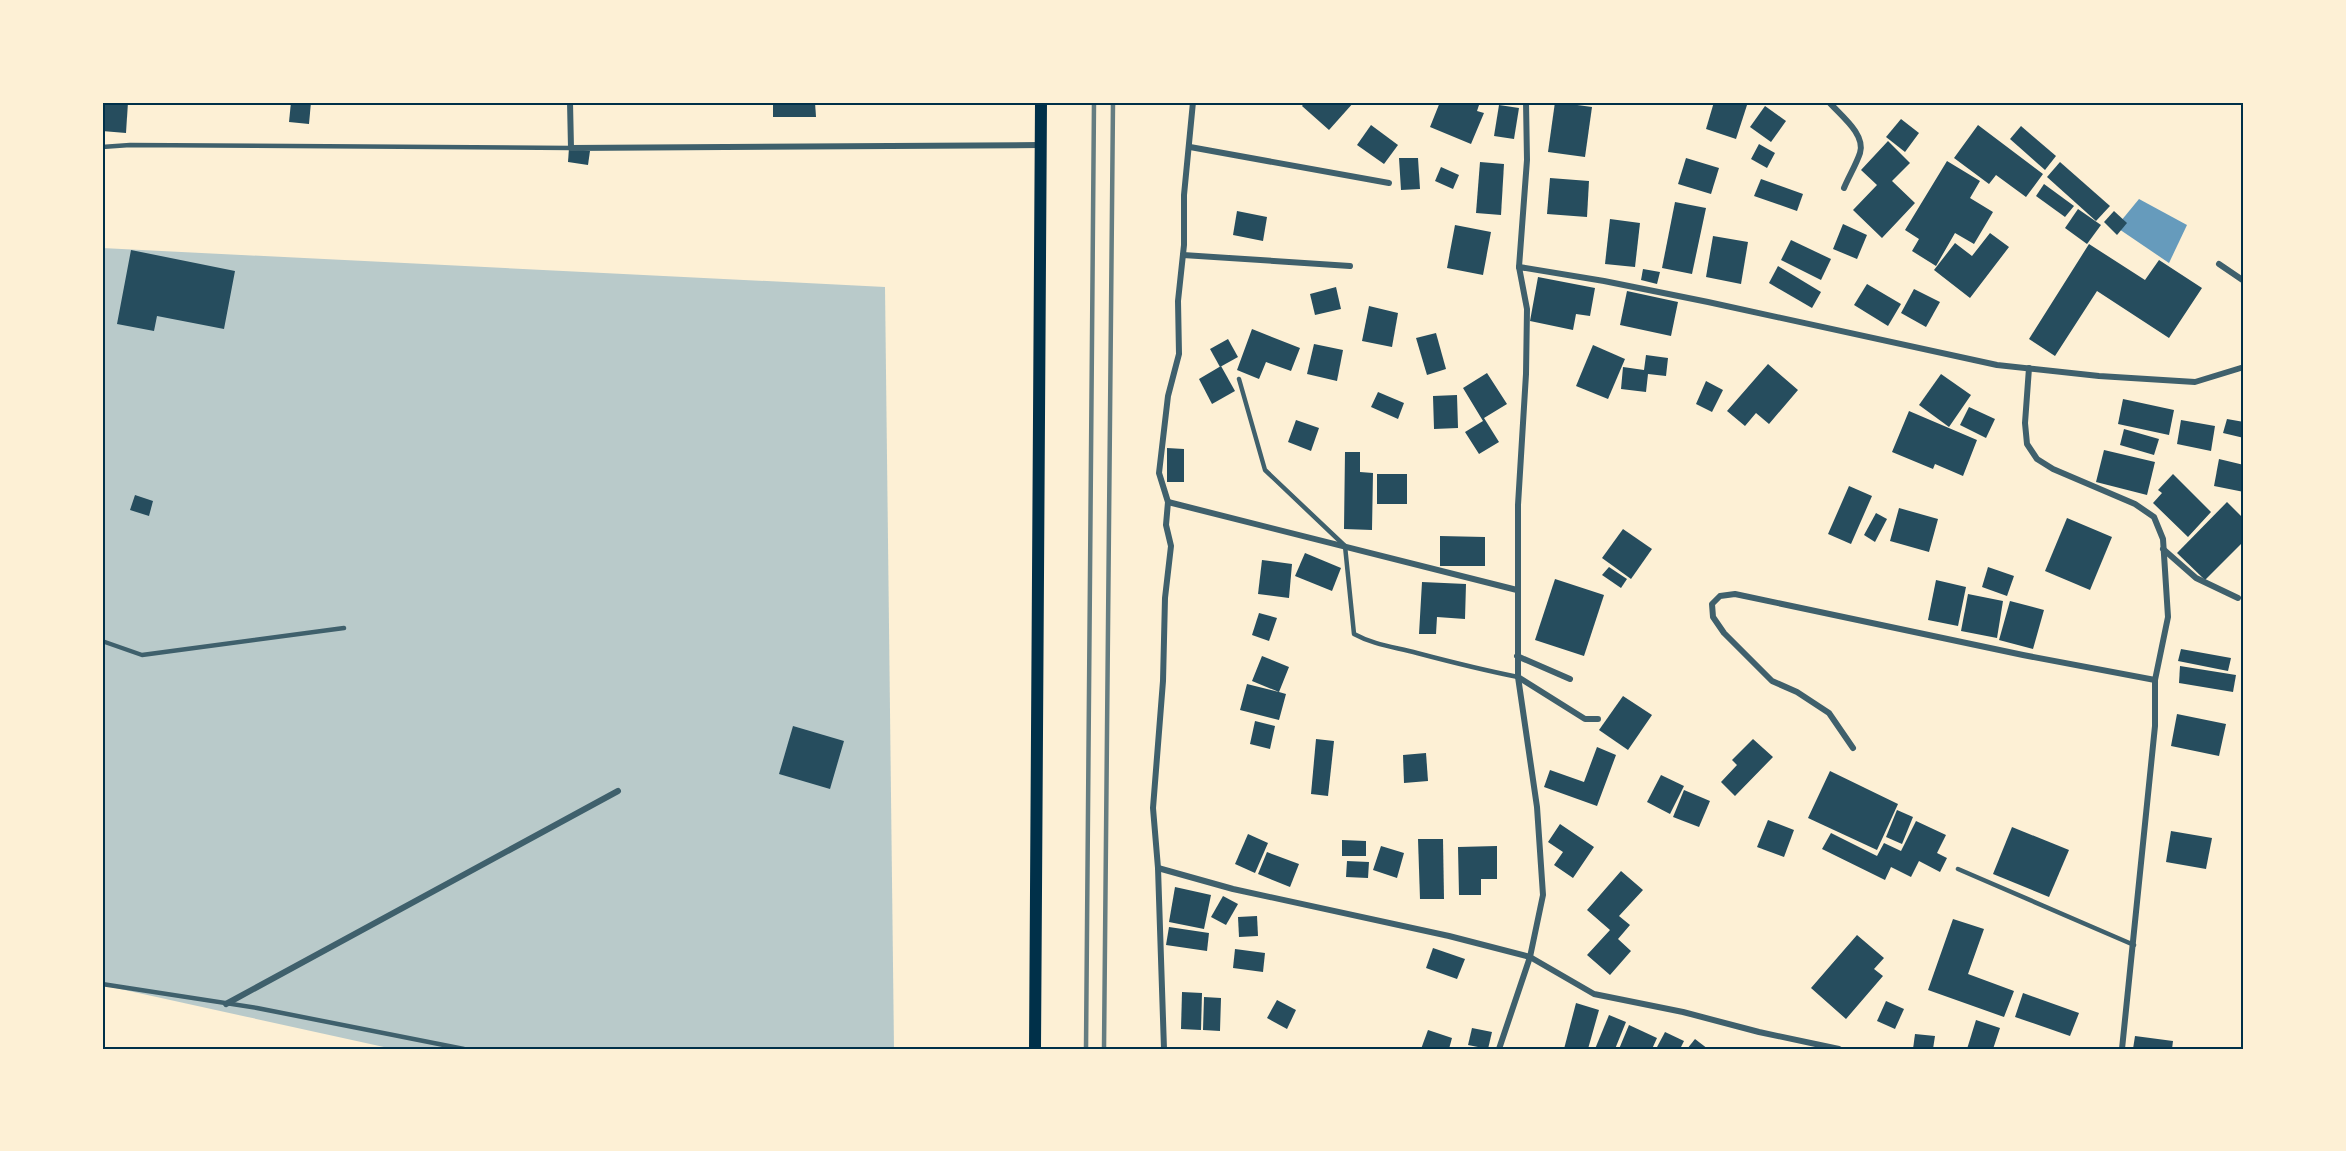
<svg xmlns="http://www.w3.org/2000/svg" width="2346" height="1151" font-family="'PT Sans Narrow',sans-serif">
	<rect width="100%" height="100%" fill="#fdf0d5"/>
	<path fill="#b9caca" d="M102,248l783,39 9,762h-501l-291,-64z"/>
	<path fill="#669bbc" d="M2139,199l48,26 -18,38 -53,-36z"/>
	<g fill="#264d5e">
		<path d="M102,102h26l-2,31 -24,-2z"/>
		<path d="M291,102h20l-2,22 -20,-2z"/>
		<path d="M773,102h42l1,15h-43z"/>
		<path d="M1305,102h49l-25,28 -27,-24z"/>
		<path d="M1440,102h40l-3,9 7,2 -13,31 -41,-17z"/>
		<path d="M1555,102l37,5 -7,50 -37,-5z"/>
		<path d="M1714,102h34l-12,37 -30,-10z"/>
		<path d="M1499,105l20,3 -5,31 -20,-3z"/>
		<path d="M1765,106l21,15 -15,21 -21,-15z"/>
		<path d="M1901,119l18,14 -14,19 -19,-15z"/>
		<path d="M1371,125l27,20 -14,19 -27,-19z"/>
		<path d="M1978,125l65,49 -17,23 -30,-22 -7,9 -35,-26z"/>
		<path d="M2021,126l35,30 -11,14 -35,-31z"/>
		<path d="M1888,141l22,22 -18,18 23,22 -33,35 -29,-28 24,-25 -16,-15z"/>
		<path d="M1759,144l16,9 -8,15 -16,-9z"/>
		<path d="M569,148l21,3 -2,14 -20,-3z"/>
		<path d="M1399,158h19l2,31 -19,1z"/>
		<path d="M1686,158l33,10 -8,26 -33,-10z"/>
		<path d="M1947,161l33,20 -10,17 23,14 -19,32 -19,-11 -19,33 -24,-15 7,-12 -14,-9z"/>
		<path d="M1480,162l24,2 -3,51 -25,-2z"/>
		<path d="M2060,162l50,44 -14,15 -49,-44z"/>
		<path d="M1441,167l18,8 -6,14 -18,-8z"/>
		<path d="M1550,178l39,3 -2,36 -40,-3z"/>
		<path d="M1761,179l42,15 -6,17 -43,-15z"/>
		<path d="M2044,184l30,22 -9,11 -29,-21z"/>
		<path d="M1675,202l31,6 -14,66 -30,-6z"/>
		<path d="M2078,209l23,16 -14,19 -22,-16z"/>
		<path d="M1237,211l30,6 -4,24 -30,-6z"/>
		<path d="M2114,211l13,12 -10,12 -13,-13z"/>
		<path d="M1610,219l30,4 -5,44 -30,-3z"/>
		<path d="M1843,224l24,11 -10,24 -24,-10z"/>
		<path d="M1455,225l36,7 -8,43 -36,-7z"/>
		<path d="M1990,233l19,14 -39,51 -36,-28 21,-27 17,13z"/>
		<path d="M1713,236l35,6 -7,42 -35,-7z"/>
		<path d="M1791,240l40,19 -10,21 -40,-20z"/>
		<path d="M2089,244l56,36 14,-20 43,28 -33,50 -72,-47 -42,65 -26,-17z"/>
		<path d="M131,250l104,21 -11,58 -67,-13 -3,15 -37,-7z"/>
		<path d="M1778,266l43,26 -9,16 -43,-25z"/>
		<path d="M1643,269l17,3 -3,12 -16,-4z"/>
		<path d="M1538,277l57,11 -5,28 -14,-2 -3,16 -43,-9z"/>
		<path d="M1867,284l34,20 -13,22 -34,-21z"/>
		<path d="M1336,287l5,22 -26,6 -5,-21z"/>
		<path d="M1914,289l26,13 -14,25 -25,-14z"/>
		<path d="M1627,291l51,11 -7,34 -51,-11z"/>
		<path d="M1369,306l29,7 -6,34 -30,-6z"/>
		<path d="M1252,329l48,19 -9,23 -25,-9 -7,17 -22,-9z"/>
		<path d="M1436,333l10,36 -19,6 -11,-37z"/>
		<path d="M1228,339l10,18 -18,10 -10,-18z"/>
		<path d="M1314,344l29,6 -6,31 -30,-7z"/>
		<path d="M1593,345l32,14 -17,40 -32,-13z"/>
		<path d="M1646,355l22,3 -2,18 -18,-2 -2,18 -25,-3 2,-22 21,3z"/>
		<path d="M1768,364l30,26 -29,34 -13,-11 -11,13 -18,-15z"/>
		<path d="M1221,366l14,25 -23,13 -13,-25z"/>
		<path d="M1487,373l20,31 -23,14 15,24 -20,12 -14,-22 18,-11 -20,-33z"/>
		<path d="M1941,374l30,21 -22,32 -30,-22z"/>
		<path d="M1706,381l17,9 -11,22 -16,-8z"/>
		<path d="M1378,392l26,11 -6,16 -27,-12z"/>
		<path d="M1457,395l1,33 -24,1 -1,-33z"/>
		<path d="M2123,399l51,11 -5,25 -51,-11z"/>
		<path d="M1969,407l26,12 -9,19 -26,-13z"/>
		<path d="M1909,411l68,29 -14,36 -28,-12 -2,5 -41,-17z"/>
		<path d="M2227,419l17,3v16l-21,-5z"/>
		<path d="M1296,420l23,8 -8,23 -23,-9z"/>
		<path d="M2181,420l34,6 -4,25 -34,-7z"/>
		<path d="M2124,429l35,10 -5,16 -34,-10z"/>
		<path d="M1167,448l17,1v33h-17z"/>
		<path d="M2104,450l51,12 -8,33 -51,-13z"/>
		<path d="M1345,452h15v20l13,1 -1,57 -28,-1z"/>
		<path d="M2219,459l25,6v27l-30,-6z"/>
		<rect x="1377" y="474" width="30" height="30"/>
		<path d="M2173,474l38,38 -23,25 -35,-34 9,-10 -4,-3z"/>
		<path d="M1849,486l23,10 -21,48 -23,-10z"/>
		<path d="M135,495l18,6 -4,15 -19,-6z"/>
		<path d="M2227,502l17,17v22l-39,39 -28,-27z"/>
		<path d="M1899,508l39,11 -9,33 -39,-11z"/>
		<path d="M1876,513l11,6 -12,23 -11,-7z"/>
		<path d="M2067,518l45,19 -22,53 -45,-19z"/>
		<path d="M1623,529l29,20 -21,30 -29,-21z"/>
		<path d="M1440,536l45,1v29h-45z"/>
		<path d="M1305,553l36,15 -9,23 -37,-15z"/>
		<path d="M1262,560l30,4 -3,34 -31,-4z"/>
		<path d="M1609,567l18,12 -6,9 -19,-13z"/>
		<path d="M1988,567l26,9 -7,20 -25,-9z"/>
		<path d="M1555,579l49,16 -20,61 -49,-16z"/>
		<path d="M1936,580l30,7 -8,39 -30,-6z"/>
		<path d="M1422,582l44,2 -1,35 -28,-2 -1,17h-17z"/>
		<path d="M1968,594l35,7 -6,37 -36,-7z"/>
		<path d="M2010,601l34,9 -11,39 -34,-9z"/>
		<path d="M1259,613l18,5 -8,23 -17,-6z"/>
		<path d="M2181,649l50,9 -3,13 -50,-10z"/>
		<path d="M1262,656l27,11 -10,25 7,2 -7,26 -39,-10 7,-26 32,8 -27,-11z"/>
		<path d="M2180,666l56,9 -3,17 -54,-9z"/>
		<path d="M1623,696l29,19 -24,35 -29,-20z"/>
		<path d="M2177,714l49,10 -7,32 -48,-10z"/>
		<path d="M1255,721l20,5 -5,23 -20,-5z"/>
		<path d="M793,726l51,15 -14,48 -51,-15z"/>
		<path d="M1316,739l18,2 -6,55 -17,-2z"/>
		<path d="M1753,739l20,18 -38,39 -14,-14 16,-17 -5,-5z"/>
		<path d="M1597,747l19,8 -19,51 -53,-19 6,-17 34,12z"/>
		<path d="M1426,753l2,28 -24,2 -1,-28z"/>
		<path d="M1830,771l68,33 -21,46 -69,-32z"/>
		<path d="M1661,775l23,11 -14,28 -23,-12z"/>
		<path d="M1684,790l26,11 -11,26 -26,-10z"/>
		<path d="M1897,810l16,7 -11,27 -16,-7z"/>
		<path d="M1768,820l26,10 -10,27 -27,-10z"/>
		<path d="M1916,821l30,14 -9,18 10,5 -7,14 -21,-11 -8,16 -20,-10 -6,13 -63,-31 9,-16 46,23 7,-13 17,8z"/>
		<path d="M1560,824l34,23 -21,31 -19,-13 9,-13 -15,-10z"/>
		<path d="M2012,827l57,23 -20,47 -56,-23z"/>
		<path d="M2171,831l41,7 -6,31 -40,-7z"/>
		<path d="M1248,834l20,9 -13,30 -20,-9z"/>
		<path d="M1418,839h25l1,60h-24z"/>
		<path d="M1342,840l24,1v15h-24z"/>
		<path d="M1381,846l23,7 -7,25 -24,-8z"/>
		<path d="M1497,846v33h-16v16h-22l-1,-48z"/>
		<path d="M1267,852l32,12 -9,23 -32,-13z"/>
		<path d="M1347,861l22,1 -1,16 -22,-1z"/>
		<path d="M1621,871l22,19 -24,26 11,9 -12,14 13,12 -21,24 -23,-20 23,-25 -23,-20z"/>
		<path d="M1175,887l36,8 -7,34 -35,-7z"/>
		<path d="M1223,896l15,8 -12,21 -15,-8z"/>
		<path d="M1257,916l1,20 -19,1 -1,-20z"/>
		<path d="M1953,919l31,10 -16,45 46,17 -10,26 -76,-27z"/>
		<path d="M1169,927l40,6 -2,18 -41,-6z"/>
		<path d="M1857,935l27,23 -10,11 9,7 -37,43 -35,-31z"/>
		<path d="M1433,948l32,11 -8,20 -31,-11z"/>
		<path d="M1235,949l30,4 -2,19 -30,-4z"/>
		<path d="M1182,992l20,1 -1,37 -20,-1z"/>
		<path d="M2023,993l56,20 -9,23 -55,-19z"/>
		<path d="M1204,997l17,1 -1,33 -17,-1z"/>
		<path d="M1277,1000l19,10 -9,19 -20,-11z"/>
		<path d="M1886,1001l18,8 -9,20 -18,-8z"/>
		<path d="M1576,1003l23,7 -11,39h-24z"/>
		<path d="M1609,1015l17,7 -11,27h-20z"/>
		<path d="M1976,1020l24,8 -7,21h-26z"/>
		<path d="M1629,1025l28,13 -5,11h-33z"/>
		<path d="M1472,1028l20,4 -4,17 -20,-4z"/>
		<path d="M1428,1030l24,8 -3,11h-28z"/>
		<path d="M1665,1032l19,9 -4,8h-24z"/>
		<path d="M1915,1034l20,2 -2,13h-20z"/>
		<path d="M2135,1036l38,5 -1,8h-39z"/>
		<path d="M1695,1039l13,10h-21z"/>
	</g>
	<g fill="none" stroke-linecap="round" stroke-linejoin="round">
		<g stroke="#3f606c" stroke-width="4.5">
			<path d="M102,147l28,-2 441,3"/>
			<path d="M1239,379l26,91 80,76 9,88c20,11 41,13 63,19 34,9 66,17 101,24"/>
			<path d="M102,641l40,14 202,-27"/>
			<path d="M1958,869l176,76"/>
			<path d="M102,984l155,24 207,41"/>
		</g>
		<g stroke="#3f606c" stroke-width="6">
			<path d="M570,102l1,46 469,-3"/>
			<path d="M1829,102c11,13 37,32 31,51 -4,12 -11,23 -16,35"/>
			<path d="M1190,147l199,36"/>
			<path d="M1183,255l167,11"/>
			<path d="M2219,264l25,17"/>
			<path d="M1519,267l8,-107 -1,-58"/>
			<path d="M2029,368l-4,55 2,21 10,15 16,10 82,35 19,13 9,22 5,78 -13,63v46l-33,323"/>
			<path d="M1168,502l349,88"/>
			<path d="M2163,549l33,29 42,20"/>
			<path d="M1517,656l53,23"/>
			<path d="M1518,677l67,42h13"/>
			<path d="M1853,748l-24,-35 -32,-21 -25,-11 -48,-48 -11,-16 -1,-13 8,-8 15,-2 288,61 132,25"/>
			<path d="M1158,868l75,21 216,47 81,21 64,37 89,18 76,20 80,17"/>
			<path d="M226,1004l392,-213"/>
			<path d="M1164,1049l-6,-181 -5,-60 10,-127 2,-83 6,-52 -5,-21 2,-23 -9,-29 9,-77 11,-42 -1,-53 6,-56v-50l9,-93"/>
			<path d="M1499,1049l31,-92 13,-62 -6,-88 -19,-130v-172l8,-131 1,-65 -8,-42 85,14 104,21 289,63 102,11 96,6 49,-15"/>
		</g>
		<path stroke="#003049" stroke-width="12" d="M1035,1049l6,-947"/>
		<g stroke="#657d81" stroke-width="4.5">
			<path d="M1086,1049l8,-947"/>
			<path d="M1104,1049l9,-947"/>
		</g>
	</g>
	<rect width="2346" height="1151" fill="none" stroke="#fdf0d5" stroke-width="207"/>
	<rect x="104" y="104" width="2138" height="944" fill="none" stroke="#003049" stroke-width="2"/>
</svg>
